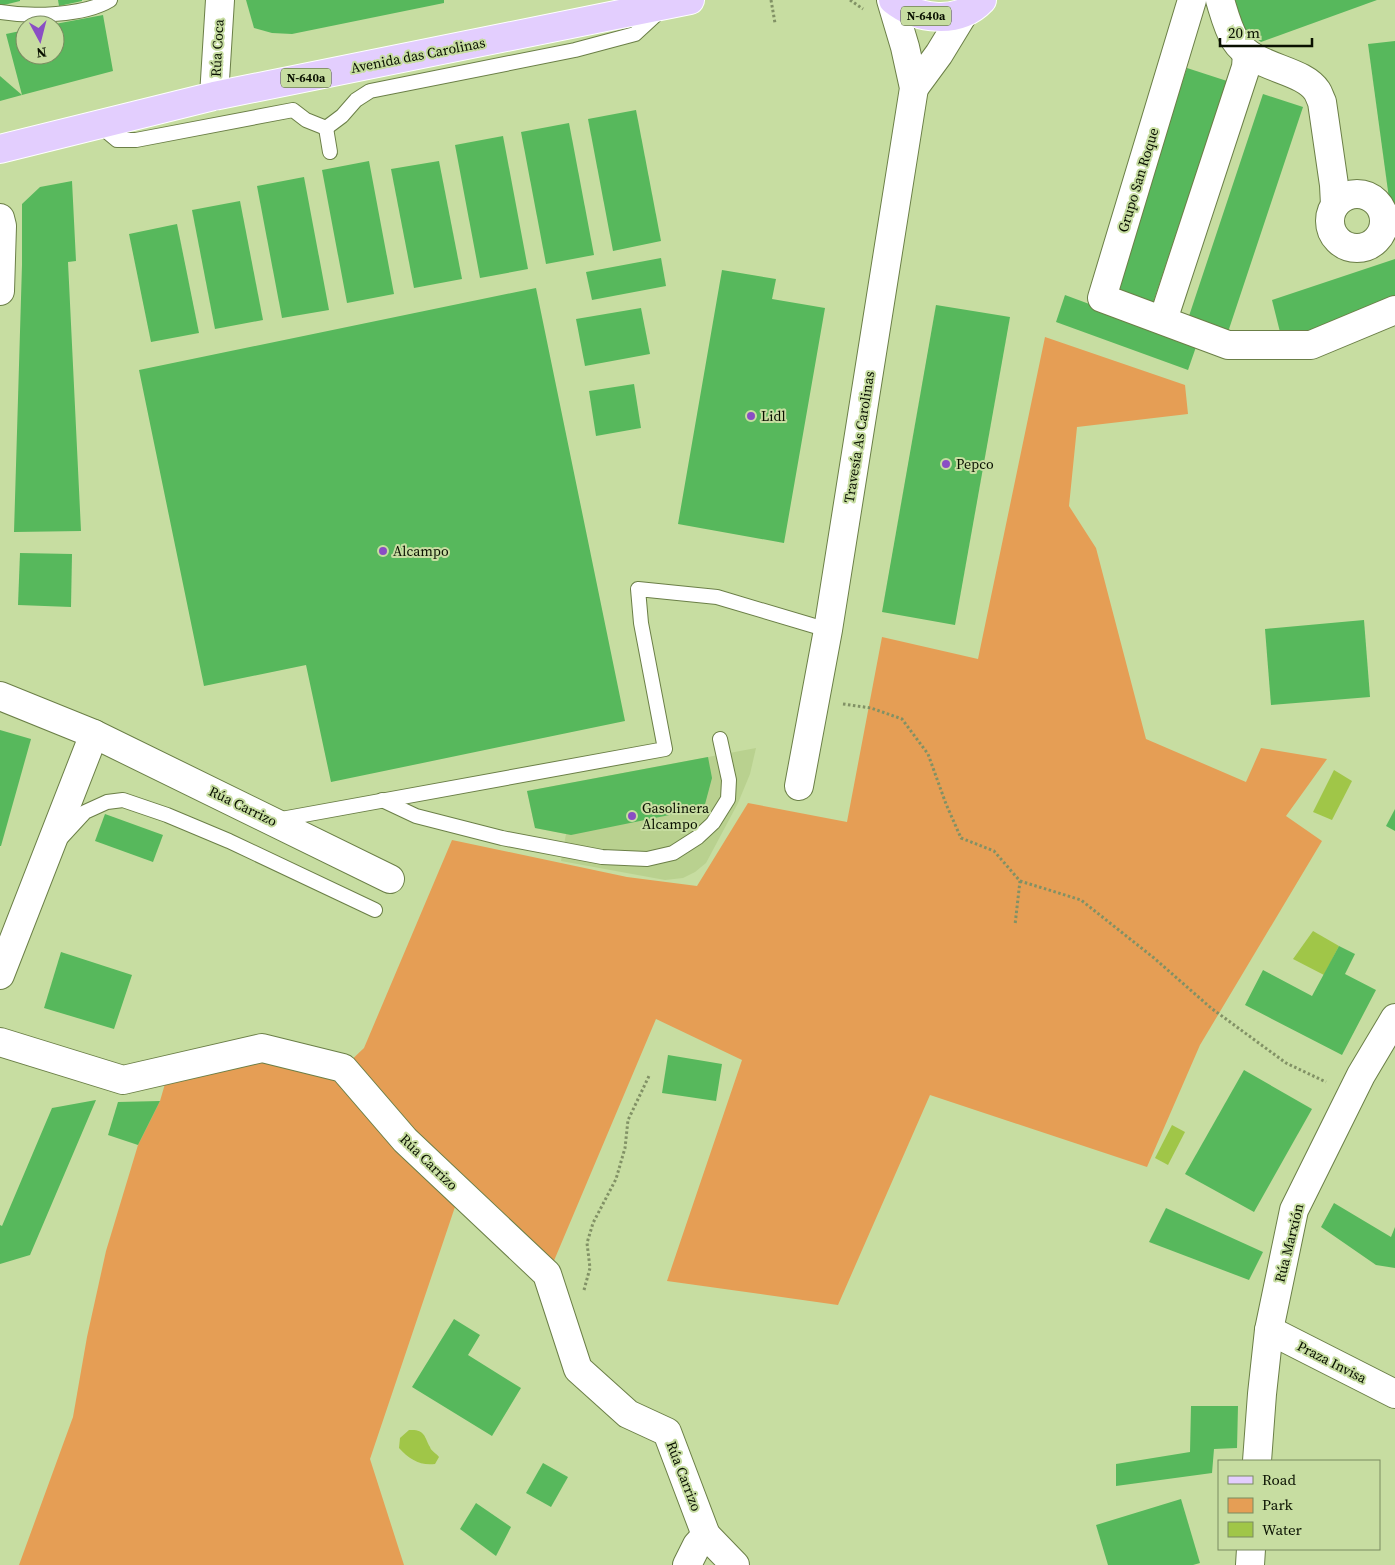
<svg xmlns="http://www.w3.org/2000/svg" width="1395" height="1565" font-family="'Source Serif 4',serif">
	<rect width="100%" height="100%" fill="#c7dda1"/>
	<path fill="#b9d18f" d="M756,748l-6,26 -12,29 -32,60 -11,9 -12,6 -18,2 -104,-19 5,-27 -31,-6 -8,-37z"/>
	<path fill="#e59e55" d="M1045,337l140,48 3,29 -111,13 -8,79 27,42 50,191 100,43 15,-34 66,11 -41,57 36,25 -122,204 -53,122 -217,-72 -92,210 -171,-24 75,-221 -86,-41 -103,244 -93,-71 -90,267 34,106h-385l54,-148 14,-80 19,-86 32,-106 22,-44 9,-31 93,-22 81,20 21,-20 88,-208 175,37 70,9 51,-83 99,19 35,-185 96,22z"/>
	<g fill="#a0c648">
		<path d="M1334,770l18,11 -20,39 -19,-8z"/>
		<path d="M1313,931l26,15 -15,29 -31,-16z"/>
		<path d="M1172,1125l13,7 -17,33 -13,-7z"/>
		<path d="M409,1430c16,-1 15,6 21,17 1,4 6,6 9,10l-4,7c-15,2 -26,-5 -36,-16l1,-10z"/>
	</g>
	<g fill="#57b85c">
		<path d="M0,0h20v1l-20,5z"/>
		<path d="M58,0h24v1l-23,5z"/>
		<path d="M246,0h198v3l-152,31 -20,-1 -18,-5z"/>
		<path d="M1234,0h143l-116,42 -17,-12z"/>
		<path d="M103,15l10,56 -91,24 -16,-61 19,-4v25h30v-31z"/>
		<path d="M1395,41v172h-4l-23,-169z"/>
		<path d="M1187,68l40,13 -75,225 -40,-13z"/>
		<path d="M0,76l22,19 -22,6z"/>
		<path d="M1263,94l40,13 -75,225 -40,-13z"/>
		<path d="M636,110l25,131 -48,10 -25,-132z"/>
		<path d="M569,123l25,132 -48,9 -25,-132z"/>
		<path d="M503,136l25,133 -48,9 -25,-133z"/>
		<path d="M369,161l25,133 -47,9 -25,-133z"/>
		<path d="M439,161l23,118 -48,9 -23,-119z"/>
		<path d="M304,177l25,133 -47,8 -25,-132z"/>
		<path d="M72,181l4,80 -8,1 13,269 -67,1 8,-267v-61l18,-17z"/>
		<path d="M240,201l23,119 -48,9 -23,-119z"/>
		<path d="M177,224l22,109 -48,9 -22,-108z"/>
		<path d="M661,258l5,28 -74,14 -6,-28z"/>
		<path d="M1395,259v43l-83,33 -31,1 -9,-36z"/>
		<path d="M722,270l54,9 -4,20 53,9 -41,235 -106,-19z"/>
		<path d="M536,288l89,433 -294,61 -25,-117 -102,21 -65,-316z"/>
		<path d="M1065,295l132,49 -9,26 -132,-48z"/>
		<path d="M936,305l74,12 -55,308 -73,-13z"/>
		<path d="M641,308l9,46 -65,12 -9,-47z"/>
		<path d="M634,384l7,44 -45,8 -7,-45z"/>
		<path d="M20,553l52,1 -1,53 -53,-2z"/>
		<path d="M1364,620l6,77 -99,8 -6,-76z"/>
		<path d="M0,730l31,9 -30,107h-1z"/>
		<path d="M708,757l4,21 -8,30 -133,27 -36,-7 -8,-37z"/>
		<path d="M1395,809v22l-9,-5z"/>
		<path d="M105,814l58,21 -10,27 -58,-21z"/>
		<path d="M1339,946l16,8 -10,20 31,16 -34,65 -97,-50 18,-35 49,26z"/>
		<path d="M61,952l71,23 -18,54 -70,-21z"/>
		<path d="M668,1055l54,9 -6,37 -54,-8z"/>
		<path d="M1244,1070l68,39 -58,103 -69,-38z"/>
		<path d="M96,1100l-66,155 -30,9v-39l2,1 50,-118z"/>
		<path d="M160,1101l-22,44 -30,-10 10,-33z"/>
		<path d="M1334,1203l57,34 4,-10v41l-19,-3 -55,-38z"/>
		<path d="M1166,1208l97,44 -14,28 -100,-38z"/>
		<path d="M454,1319l26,16 -12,20 53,33 -29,48 -80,-49z"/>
		<path d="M1191,1406h47l-1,42 -23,1 -2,24 -96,13v-22l74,-12z"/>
		<path d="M543,1463l25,14 -17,30 -25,-14z"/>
		<path d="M1181,1499l19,64 -7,2h-85l-12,-40z"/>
		<path d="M476,1503l35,24 -15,29 -36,-27z"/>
	</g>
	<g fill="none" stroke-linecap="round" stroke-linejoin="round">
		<g stroke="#6b7f47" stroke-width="16">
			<g id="service">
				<path d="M0,12c30,5 84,4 110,-12"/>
				<path d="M99,125l18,15h19l157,-30 13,10 20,8 16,-12 14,-16 14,-9 205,-41 60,-16 25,-23"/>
				<path d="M326,128l4,24"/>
				<path d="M382,800l34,16 86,22 100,19 45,2 26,-6 25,-16 15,-14 15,-24 1,-19 -9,-41"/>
				<path d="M276,820l389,-71 -24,-126 -3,-34 79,8 111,33"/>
				<path d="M62,837l23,-25 22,-10 16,-2 44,15 62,26 146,69"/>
			</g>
		</g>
		<g stroke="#6b7f47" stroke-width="30">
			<g id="minor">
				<path d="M1192,0l-90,298 126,47h83l84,-35"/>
				<path d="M1220,0c4,13 8,29 15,40 18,29 67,28 82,51 2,3 3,7 5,11l12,83 1,20"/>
				<path d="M914,88l25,-34 25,-41"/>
				<path d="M214,96l6,-96"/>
				<circle cx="1357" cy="221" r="27"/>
				<path d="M0,218l2,8 -2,65"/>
				<path d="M1163,320l83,-253 1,-13"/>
				<path d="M0,696l94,38 296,145"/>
				<path d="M799,786l29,-156 86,-542 -9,-41 -14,-47"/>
				<path d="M0,975l94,-241"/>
				<path d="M0,1042l123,38 139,-32 81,20 62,72 142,134 31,95 50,45 39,18 39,103"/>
				<path d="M1269,1330l126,64"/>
				<path d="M1257,1461l5,-67 7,-64 25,-120 67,-135 34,-57"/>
				<path d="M687,1565l10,-20 9,-10 29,30"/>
				<path d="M1250,1565l1,-16"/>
			</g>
		</g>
		<g stroke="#fff" stroke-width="30">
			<g id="primary">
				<path d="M893,0c25,20 65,25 89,0"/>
				<path d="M0,149l214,-53 476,-96"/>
			</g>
		</g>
		<g stroke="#819165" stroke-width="3" stroke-dasharray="2.5 2.5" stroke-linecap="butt">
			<path d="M771,0l4,23"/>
			<path d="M850,0l13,9"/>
			<path d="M843,704l28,4 31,11 26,35 18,50 15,34 33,13 26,30 -5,44"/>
			<path d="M1020,881l61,19 73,58 57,50 75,55 40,19"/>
			<path d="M584,1290l6,-22 -3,-25 6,-20 23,-44 9,-31 3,-28 22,-46"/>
		</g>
		<use href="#service" stroke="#fff" stroke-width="14"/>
		<use href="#minor" stroke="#fff" stroke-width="28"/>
		<use href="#primary" stroke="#e3cefe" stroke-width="28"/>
	</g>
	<g fill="#8a4ec4" stroke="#c7dda1" stroke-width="2">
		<circle cx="751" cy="416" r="5"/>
		<circle cx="946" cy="464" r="5"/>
		<circle cx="383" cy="551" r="5"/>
		<circle cx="632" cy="816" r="5"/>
	</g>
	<g text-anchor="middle" stroke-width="4" stroke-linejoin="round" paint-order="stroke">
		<g fill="#c7dda1" stroke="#424e30" stroke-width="1">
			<rect x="901" y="6.5" width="50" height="19" rx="4"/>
			<rect x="281" y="68.5" width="50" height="19" rx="4"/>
		</g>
		<g font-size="12" font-weight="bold" fill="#091000">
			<text x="926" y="20">N-640a</text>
			<text x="306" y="82">N-640a</text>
		</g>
		<g font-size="14" fill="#091000" stroke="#c7dda1">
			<text transform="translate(217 48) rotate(-87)" y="5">Rúa Coca</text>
			<text transform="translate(418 55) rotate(-11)" y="5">Avenida das Carolinas</text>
			<text transform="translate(1138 180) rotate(-73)" y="5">Grupo San Roque</text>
			<text transform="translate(859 437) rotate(-81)" y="5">Travesía As Carolinas</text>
			<text transform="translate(243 806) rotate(26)" y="5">Rúa Carrizo</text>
			<text transform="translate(429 1162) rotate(44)" y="5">Rúa Carrizo</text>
			<text transform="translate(1289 1243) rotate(-76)" y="5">Rúa Marxión</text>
			<text transform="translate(1332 1362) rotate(27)" y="5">Praza Invisa</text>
			<text transform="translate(684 1476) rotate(69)" y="5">Rúa Carrizo</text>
		</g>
		<g font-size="14" fill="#091000" stroke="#c7dda1" text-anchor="start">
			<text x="761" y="421">Lidl</text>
			<text x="956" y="469">Pepco</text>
			<text x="393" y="556">Alcampo</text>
			<text x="642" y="813">Gasolinera<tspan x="642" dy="16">Alcampo</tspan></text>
		</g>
	</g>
	<rect x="1218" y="1460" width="162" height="90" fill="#c7dda1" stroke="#7b8b61"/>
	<rect x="1228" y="1476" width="25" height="8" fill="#e3cefe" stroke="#7b8b61"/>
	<text x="1262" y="1485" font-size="15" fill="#091000">Road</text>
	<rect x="1228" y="1498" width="25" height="15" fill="#e59e55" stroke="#7b8b61"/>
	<text x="1262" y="1510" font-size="15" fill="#091000">Park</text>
	<rect x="1228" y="1522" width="25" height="15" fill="#a0c648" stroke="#7b8b61"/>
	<text x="1262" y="1535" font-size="15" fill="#091000">Water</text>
	<g transform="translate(40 40) rotate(173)"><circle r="24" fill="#c7dda1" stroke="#7b8b61"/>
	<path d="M0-4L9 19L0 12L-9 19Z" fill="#8a4ec4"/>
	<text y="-8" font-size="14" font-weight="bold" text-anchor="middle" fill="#091000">N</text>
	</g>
	<path d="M1220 38v8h92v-8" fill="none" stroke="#091000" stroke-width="2.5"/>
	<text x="1228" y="38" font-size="15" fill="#091000" stroke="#c7dda1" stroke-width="4" paint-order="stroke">20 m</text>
</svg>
